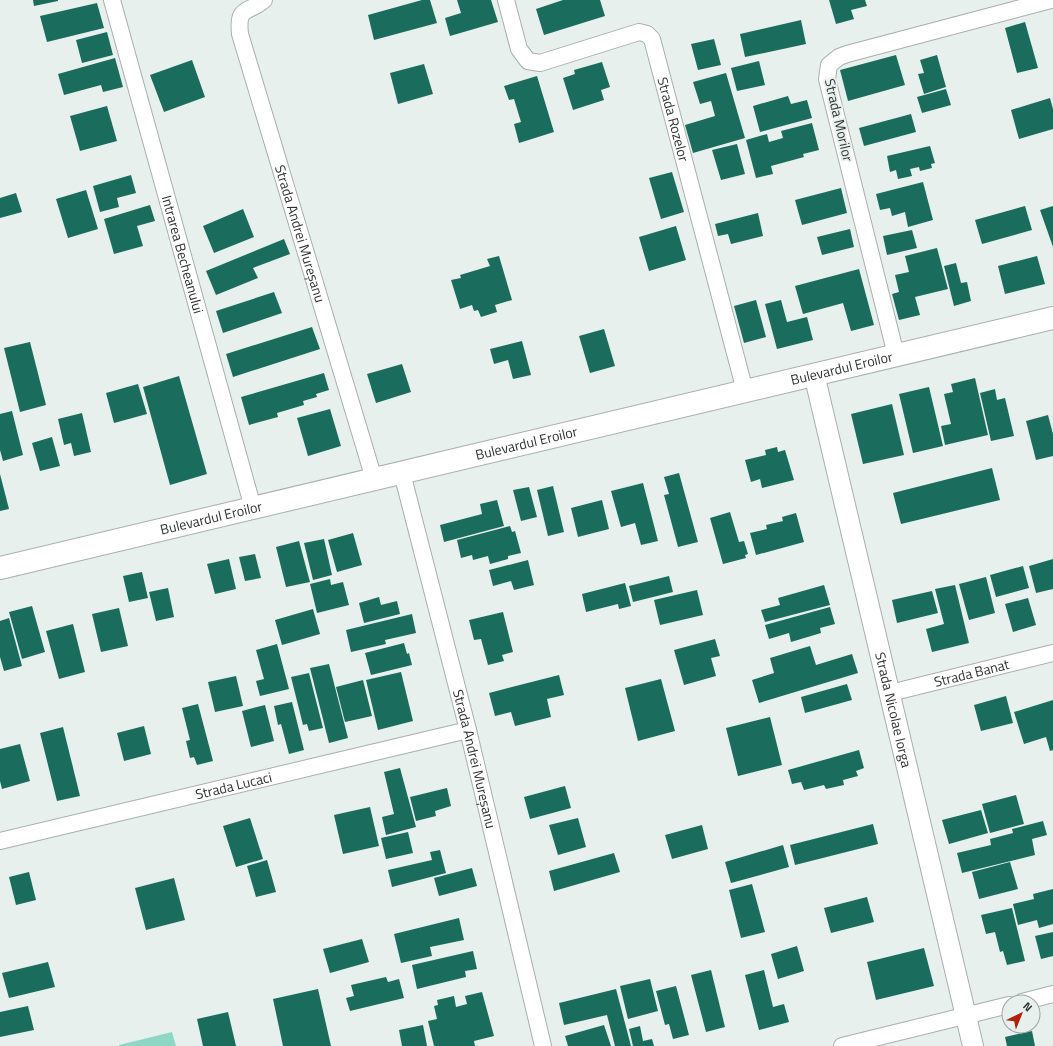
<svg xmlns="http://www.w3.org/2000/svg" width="1053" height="1046" font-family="'Titillium Web',sans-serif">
	<rect width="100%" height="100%" fill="#e8f0ed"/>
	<path fill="#8fd7c5" d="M172,1032l4,14h-57v-1z"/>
	<g fill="#1a6c5c">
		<path d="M33,0h25v1l-24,5z"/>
		<path d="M422,0h8l7,23 -63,17 -6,-25z"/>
		<path d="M457,0h34l7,22 -48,14 -5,-18 16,-5z"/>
		<path d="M563,0h37l5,16 -61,19 -8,-26z"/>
		<path d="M829,0h36l2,6 -16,4 3,9 -18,5z"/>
		<path d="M97,3l7,25 -57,14 -7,-26z"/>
		<path d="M801,20l5,24 -61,13 -5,-23z"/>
		<path d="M1025,22l13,46 -21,5 -12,-45z"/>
		<path d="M107,32l6,23 -31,8 -6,-23z"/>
		<path d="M714,39l7,26 -23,5 -7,-26z"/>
		<path d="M896,55l9,30 -57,16 -8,-31z"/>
		<path d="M937,55l9,32 -22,7 -6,-20 6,-1 -4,-13z"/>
		<path d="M115,58l8,29 -20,5 -2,-7 -37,10 -6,-21z"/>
		<path d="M192,60l13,37 -41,15 -14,-37z"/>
		<path d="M759,61l6,24 -28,6 -6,-23z"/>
		<path d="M602,62l8,25 -9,3 3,10 -31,10 -10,-32 12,-4 -1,-4z"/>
		<path d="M424,64l9,30 -35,10 -8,-31z"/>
		<path d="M726,73l19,65 -52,15 -8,-28 30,-9 -4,-15 -11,3 -7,-22z"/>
		<path d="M537,76l17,56 -35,11 -5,-19 7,-2 -7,-23 -5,1 -5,-14z"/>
		<path d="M946,89l5,16 -29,8 -5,-16z"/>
		<path d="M788,96l3,8 16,-4 5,18 -52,14 -7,-26z"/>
		<path d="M1050,98l3,11v20l-34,10 -8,-29z"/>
		<path d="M107,106l10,35 -37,10 -10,-35z"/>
		<path d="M911,114l5,18 -52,14 -5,-18z"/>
		<path d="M812,123l7,27 -16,4 1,3 -33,9 2,8 -17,4 -10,-38 21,-6 2,8 14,-4 -2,-7z"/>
		<path d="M737,144l8,30 -24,6 -9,-30z"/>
		<path d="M930,146l5,17 -4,1 1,4 -12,3 -1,-4 -9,2 2,7 -14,3 -2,-9 -6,2 -3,-16z"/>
		<path d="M672,172l12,40 -23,7 -12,-41z"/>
		<path d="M131,175l5,18 -19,5 2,9 -19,5 -7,-26z"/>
		<path d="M923,182l10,38 -25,7 -3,-15 -13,4 -2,-8 -10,2 -4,-16z"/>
		<path d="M841,188l6,25 -45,12 -7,-25z"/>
		<path d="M86,190l12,39 -30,9 -12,-39z"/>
		<path d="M16,193l6,19 -22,6v-20z"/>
		<path d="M150,205l5,16 -18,5 6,20 -29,8 -10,-35z"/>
		<path d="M1025,206l7,24 -50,14 -7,-24z"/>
		<path d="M1053,206v41l-13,-37z"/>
		<path d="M243,209l11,28 -40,16 -11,-27z"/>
		<path d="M758,213l5,23 -32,8 -3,-10 -10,2 -3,-12z"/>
		<path d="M676,226l10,34 -37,11 -10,-34z"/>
		<path d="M850,229l4,18 -32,8 -5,-18z"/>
		<path d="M912,230l5,18 -30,7 -4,-19z"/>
		<path d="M284,239l6,15 -37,14 5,10 -42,17 -10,-24z"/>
		<path d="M937,248l11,41 -33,8 5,18 -21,5 -7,-26 7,-2 -4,-17 14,-3 -4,-16z"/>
		<path d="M499,256l13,44 -17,5 2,7 -16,5 -3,-7 -4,1 -2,-6 -12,4 -9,-29 10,-2 -1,-3 30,-9 -3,-7z"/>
		<path d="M1037,256l8,28 -40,10 -7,-28z"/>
		<path d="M956,263l5,20 6,-1 4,19 -17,5 -10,-40z"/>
		<path d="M859,269l15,56 -23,6 -8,-28 -40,11 -8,-28z"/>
		<path d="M274,292l8,21 -59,20 -7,-22z"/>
		<path d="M756,300l10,37 -22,6 -10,-37z"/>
		<path d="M781,300l6,22 20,-5 6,23 -36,9 -12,-45z"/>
		<path d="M312,327l8,22 -87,28 -7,-23z"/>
		<path d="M604,329l11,37 -25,7 -11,-37z"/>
		<path d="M522,341l9,34 -18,4 -5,-19 -14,4 -4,-15z"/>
		<path d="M30,342l16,63 -26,7 -16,-64z"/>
		<path d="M402,364l9,28 -35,11 -9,-29z"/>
		<path d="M324,373l5,17 -13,4 1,3 -14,4 1,4 -27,8 1,4 -29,8 -8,-28z"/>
		<path d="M179,376l28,98 -37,11 -27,-98z"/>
		<path d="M975,378l13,57 -43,10 -4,-19 10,-2 -7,-30 9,-2 -2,-8z"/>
		<path d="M138,384l9,30 -33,9 -8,-30z"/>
		<path d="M929,387l14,59 -30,7 -14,-59z"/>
		<path d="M995,389l2,11 8,-2 9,38 -23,5 -11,-48z"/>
		<path d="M892,404l12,51 -41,9 -12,-50z"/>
		<path d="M330,409l11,37 -33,10 -11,-38z"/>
		<path d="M12,411l11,44 -20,6 -3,-11v-36z"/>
		<path d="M82,413l9,39 -17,4 -3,-13 -7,2 -6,-26z"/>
		<path d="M1048,415l5,19v22l-17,4 -10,-39z"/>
		<path d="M52,437l8,29 -20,5 -8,-28z"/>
		<path d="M777,447l1,5 7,-2 9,30 -32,8 -2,-9 -9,3 -6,-22 21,-5 -1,-5z"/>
		<path d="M992,468l8,32 -99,24 -8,-31z"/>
		<path d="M679,473l19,69 -20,5 -14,-52 5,-1 -5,-17z"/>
		<path d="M0,474l9,35 -9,2z"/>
		<path d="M643,483l15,58 -17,4 -6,-22 -14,4 -10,-36z"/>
		<path d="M553,486l11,46 -16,4 -11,-46z"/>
		<path d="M529,487l8,30 -16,4 -8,-31z"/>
		<path d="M497,500l7,26 -60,16 -4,-17 42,-11 -2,-10z"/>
		<path d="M602,500l7,29 -31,8 -7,-29z"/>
		<path d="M730,512l9,30 5,-1 4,13 -3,1 1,3 -23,6 -13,-46z"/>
		<path d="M796,513l8,29 -48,13 -6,-22 17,-4 -1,-4 17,-4 -1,-4z"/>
		<path d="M510,526l2,6 3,-1 6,22 -13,3v3l-18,5 -2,-8 -15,4 -1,-5 -11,3 -4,-18z"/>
		<path d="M353,533l9,32 -25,7 -9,-32z"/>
		<path d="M324,539l8,36 -19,5 -9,-37z"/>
		<path d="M299,541l11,41 -24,5 -10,-40z"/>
		<path d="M255,554l6,24 -16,3 -6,-24z"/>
		<path d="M229,559l7,30 -21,5 -8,-30z"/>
		<path d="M1053,559v30l-17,4 -7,-27z"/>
		<path d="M528,560l6,25 -20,5 -3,-9 -18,5 -4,-16z"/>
		<path d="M1023,566l6,22 -33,9 -6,-22z"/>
		<path d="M142,572l6,26 -19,4 -6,-26z"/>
		<path d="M669,576l4,16 -40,10 -4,-16z"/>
		<path d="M986,577l9,36 -26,7 -10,-36z"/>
		<path d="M330,579l1,6 12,-3 6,23 -32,8 -7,-29z"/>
		<path d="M625,583l6,23 -12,3 -1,-5 -32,8 -4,-18z"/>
		<path d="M824,585l6,20 -65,17 -4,-12 19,-5 -2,-7z"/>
		<path d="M955,585l14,58 -37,9 -6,-23 18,-5 -9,-35z"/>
		<path d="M168,588l6,29 -18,4 -7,-29z"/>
		<path d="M697,590l6,25 -43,10 -6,-25z"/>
		<path d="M932,591l6,22 -41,10 -5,-23z"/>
		<path d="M379,597l2,8 16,-4 3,13 -36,9 -5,-20z"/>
		<path d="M1028,598l8,27 -23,7 -8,-28z"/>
		<path d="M32,606l13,46 -23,7 -13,-47z"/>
		<path d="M830,607l5,17 -15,4 1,5 -30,9 -2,-9 -20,6 -4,-14z"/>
		<path d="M119,608l9,38 -27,6 -9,-38z"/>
		<path d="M313,609l7,25 -38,11 -7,-25z"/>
		<path d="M503,612l10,40 -11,3 2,6 -16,4 -7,-26 -7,1 -5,-20z"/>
		<path d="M412,614l4,19 -31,7 1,4 -35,8 -5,-22z"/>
		<path d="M9,618l13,48 -18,5 -4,-14v-36z"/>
		<path d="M73,624l12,48 -26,7 -13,-48z"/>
		<path d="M715,639l5,17 -9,2 5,18 -32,9 -10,-35z"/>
		<path d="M404,643l3,11 2,-1 3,12 -41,10 -6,-22z"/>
		<path d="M277,644l12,45 -29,7 -4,-15 8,-2 -8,-29z"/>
		<path d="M810,646l6,19 36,-11 6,19 -99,30 -7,-23 22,-7 -4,-15z"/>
		<path d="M329,664l19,74 -19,5 -19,-75z"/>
		<path d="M401,672l12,49 -35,9 -12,-50z"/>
		<path d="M309,673l14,55 -14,3 -2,-7 -4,1 -12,-48z"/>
		<path d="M559,675l5,20 -17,4 4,18 -36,9 -4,-14 -16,4 -6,-23z"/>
		<path d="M236,676l7,30 -28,6 -7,-30z"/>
		<path d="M661,679l14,52 -37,10 -13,-53z"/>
		<path d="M363,680l9,36 -27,6 -9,-35z"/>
		<path d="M847,684l5,16 -47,13 -4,-16z"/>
		<path d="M1006,696l7,27 -32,8 -7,-26z"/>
		<path d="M1053,700v50l-3,1 -4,-14 -22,7 -10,-32z"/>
		<path d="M292,702l12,48 -15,4 -8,-30 -3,1 -4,-19z"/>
		<path d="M198,704l15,57 -16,4 -3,-8 -4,1 -4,-17 4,-1 -8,-32z"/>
		<path d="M265,705l9,36 -23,6 -9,-36z"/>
		<path d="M770,717l12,48 -44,11 -12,-48z"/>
		<path d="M144,726l7,28 -27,7 -7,-28z"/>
		<path d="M63,727l17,69 -23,5 -17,-68z"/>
		<path d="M20,744l10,37 -28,8 -2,-8v-32z"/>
		<path d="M859,750l5,18 -8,3 2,5 -15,4 1,5 -18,4 -2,-4 -20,5 -3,-8 -9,2 -4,-14z"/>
		<path d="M400,768l16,59 -30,8 -4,-18 12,-3 -10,-42z"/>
		<path d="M565,786l6,22 -41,11 -6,-22z"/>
		<path d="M447,788l4,18 -16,5 1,5 -20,5 -6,-24z"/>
		<path d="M1016,795l8,29 -34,9 -8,-29z"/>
		<path d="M370,807l9,39 -36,8 -9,-39z"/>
		<path d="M981,810l7,23 -39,11 -7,-24z"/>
		<path d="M250,818l13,41 -27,8 -13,-41z"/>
		<path d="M578,818l8,29 -28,8 -9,-30z"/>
		<path d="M1043,821l4,14 -15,4 3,16 -73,18 -5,-20 34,-8 -1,-6 23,-6 -1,-4z"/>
		<path d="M873,824l5,20 -83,21 -5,-20z"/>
		<path d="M702,825l6,24 -36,10 -7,-24z"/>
		<path d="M408,832l5,21 -27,6 -5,-21z"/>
		<path d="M783,845l6,22 -58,16 -6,-21z"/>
		<path d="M440,850l6,23 -54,14 -4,-17 44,-10 -2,-8z"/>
		<path d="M614,853l6,19 -66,19 -5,-20z"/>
		<path d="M267,860l9,32 -20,5 -9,-31z"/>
		<path d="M1010,862l8,27 -39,10 -7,-27z"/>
		<path d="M472,868l5,18 -38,10 -5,-18z"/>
		<path d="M29,872l7,28 -20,5 -7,-28z"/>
		<path d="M174,878l11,42 -39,10 -11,-42z"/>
		<path d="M752,884l13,48 -24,6 -12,-48z"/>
		<path d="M1053,889v35l-14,4 -2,-8 -19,5 -5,-21 21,-5 -1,-5z"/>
		<path d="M867,897l7,25 -43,11 -7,-25z"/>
		<path d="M1012,908l13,53 -18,4 -4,-14 -3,1 -5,-20 -9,2 -5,-19z"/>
		<path d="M459,918l5,22 -34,7 2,9 -31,7 -7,-29z"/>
		<path d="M1053,932v24l-12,3 -6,-23z"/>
		<path d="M362,939l7,23 -39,11 -7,-24z"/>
		<path d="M797,946l7,25 -26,8 -7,-25z"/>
		<path d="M924,948l10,38 -58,14 -9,-38z"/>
		<path d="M473,951l4,18 -12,2 1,6 -49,12 -5,-24z"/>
		<path d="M48,962l7,25 -46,11 -7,-25z"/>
		<path d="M711,970l14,57 -19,5 -15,-57z"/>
		<path d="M764,970l9,37 11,-3 5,18 -30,8 -14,-55z"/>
		<path d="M386,977l2,5 11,-3 5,19 -54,13 -4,-13 8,-2 -3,-11z"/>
		<path d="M650,979l8,32 -30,8 -8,-33z"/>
		<path d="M676,986l13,49 -16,4 -4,-15 -4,1 -9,-34z"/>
		<path d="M318,989l13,57h-48l-10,-47z"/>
		<path d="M616,989l15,57h-16l-8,-31 -43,10 -5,-22z"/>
		<path d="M482,992l12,44 -20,5 1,5h-41l-6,-25 9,-2 -3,-13 4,-1 -1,-5 17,-4 2,11 11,-3 -2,-8z"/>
		<path d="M28,1006l6,24 -34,7v-25z"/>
		<path d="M228,1012l8,34h-33l-6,-27z"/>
		<path d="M423,1025l4,21h-25l-3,-16z"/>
		<path d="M604,1025l7,21h-43l-3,-10z"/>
		<path d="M640,1026l3,15 9,-2 2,7h-21l-4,-17z"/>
		<path d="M1032,1031l3,15h-28l-2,-9z"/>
	</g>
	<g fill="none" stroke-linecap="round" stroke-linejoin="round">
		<g stroke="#a8afad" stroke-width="18">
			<g id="minor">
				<path id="s1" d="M112,0l141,508"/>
				<path id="s2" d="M264,0c-16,14 -27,5 -24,34l134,445"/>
				<path id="s3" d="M506,0l13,49 9,12 12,2 99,-31 8,2 5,5 93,352"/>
				<path d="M896,355l-69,-276 2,-14 10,-8 8,-3 204,-54"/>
				<path id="s4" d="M402,473l66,257 75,316"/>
				<path id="s5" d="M890,693l163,-40"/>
				<path id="s6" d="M0,841l468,-111"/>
				<path d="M1022,1002l31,-8"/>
				<path d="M842,1046l167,-41"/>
			</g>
		</g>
		<g stroke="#a8afad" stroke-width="22">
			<g id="tertiary">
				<path id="s7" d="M814,374l159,672"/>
			</g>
		</g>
		<g stroke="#a8afad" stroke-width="24">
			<g id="secondary">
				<path id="s8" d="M0,568l1053,-250"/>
			</g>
		</g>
		<use href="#minor" stroke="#fff" stroke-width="16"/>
		<use href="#tertiary" stroke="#fff" stroke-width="20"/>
		<use href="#secondary" stroke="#fff" stroke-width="22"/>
	</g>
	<g text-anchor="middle" stroke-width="4" stroke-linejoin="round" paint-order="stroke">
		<g font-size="14" fill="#2f3231" stroke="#e8f0ed">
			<text dy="5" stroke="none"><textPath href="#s3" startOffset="280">Strada Rozelor</textPath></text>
			<text transform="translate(839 120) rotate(77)" y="5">Strada Morilor</text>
			<text dy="5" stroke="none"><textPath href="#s2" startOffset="255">Strada Andrei Mureșanu</textPath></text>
			<text dy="5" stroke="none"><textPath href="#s1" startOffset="264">Intrarea Becheanului</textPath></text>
			<text dy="5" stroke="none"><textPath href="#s8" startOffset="865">Bulevardul Eroilor</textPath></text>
			<text dy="5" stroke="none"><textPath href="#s8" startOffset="541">Bulevardul Eroilor</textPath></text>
			<text dy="5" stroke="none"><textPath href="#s8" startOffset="217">Bulevardul Eroilor</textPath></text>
			<text dy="5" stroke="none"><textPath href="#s5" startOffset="84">Strada Banat</textPath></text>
			<text dy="5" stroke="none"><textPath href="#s7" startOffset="345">Strada Nicolae Iorga</textPath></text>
			<text dy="5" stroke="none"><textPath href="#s4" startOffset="295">Strada Andrei Mureșanu</textPath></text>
			<text dy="5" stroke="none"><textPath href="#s6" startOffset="240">Strada Lucaci</textPath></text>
		</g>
	</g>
	<g transform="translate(1021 1014) rotate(43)"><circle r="19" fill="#e8f0ed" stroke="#9ea4a2"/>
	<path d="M0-3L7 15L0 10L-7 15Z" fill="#af210b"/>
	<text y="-6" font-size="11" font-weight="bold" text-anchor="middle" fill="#2f3231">N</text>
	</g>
</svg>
